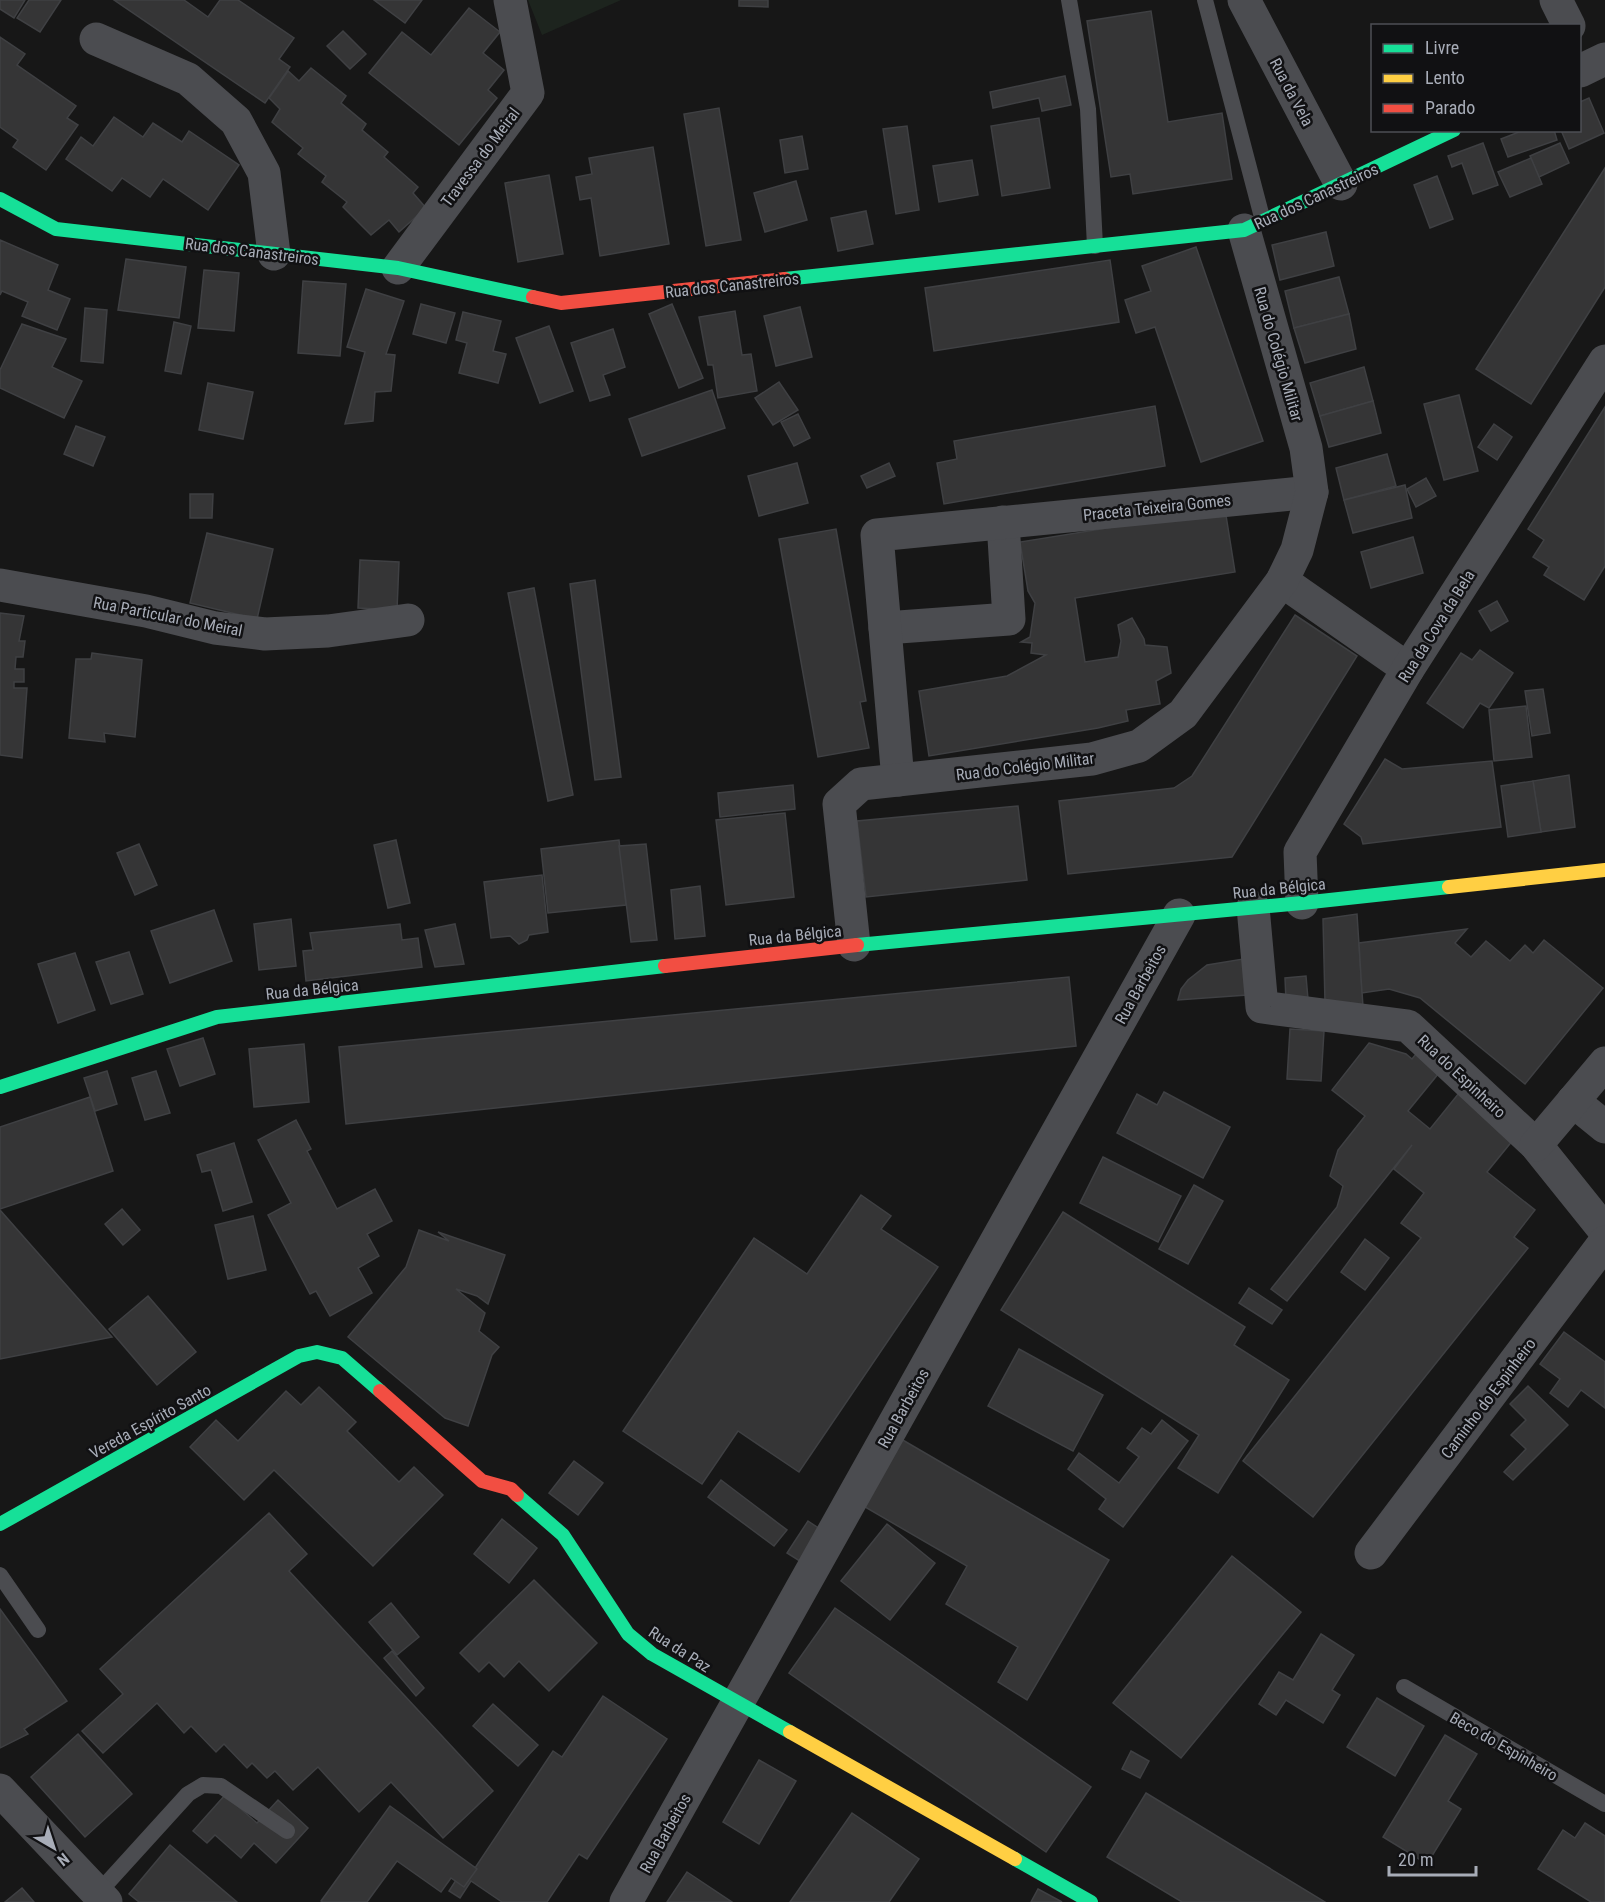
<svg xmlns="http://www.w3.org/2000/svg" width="1605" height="1902" font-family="'Roboto Condensed',sans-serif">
	<rect width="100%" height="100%" fill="#171717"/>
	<path fill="#1d241e" d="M528,0h93l-79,35z"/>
	<g fill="#353536" stroke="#3f4043" stroke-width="1.5">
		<path d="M0,0h25l-11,18 -14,-9z"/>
		<path d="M29,0h32l-21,32 -23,-14z"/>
		<path d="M114,0h70l24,17 12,-17h18l56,38 -15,21 11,8 -25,36z"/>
		<path d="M374,0h48l-17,23z"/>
		<path d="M739,0h29v7l-29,-1z"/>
		<path d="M469,8l31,24 -17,21 21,17 -16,20 9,8 -38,47 -90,-72 33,-41 29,23z"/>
		<path d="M1151,11l17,111 54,-9 10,66 -99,15 -3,-20 -19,3 -24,-156z"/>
		<path d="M343,31l23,23 -16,15 -23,-23z"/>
		<path d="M0,37l25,17 -8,11 59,41 -9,12 11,7 -32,45 -33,-23 5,-7 -18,-13z"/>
		<path d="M311,68l35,28 -5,7 25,21 -4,6 26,22 -4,5 34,30 -5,6 13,15 -27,24 -10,-12 -18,15 -28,-28 4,-5 -25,-20 4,-6 -28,-22 5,-6 -31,-26 8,-13 -11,-11 19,-27 11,10z"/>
		<path d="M1065,76l6,29 -29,6 -3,-13 -46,10 -3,-16z"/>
		<path d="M1589,98l15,35 -35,16 -8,-19h19v-28z"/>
		<path d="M719,108l22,132 -35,6 -22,-132z"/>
		<path d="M114,117l29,20 10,-14 29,19 7,-11 50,34 -31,45 -45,-31 -13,18 -28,-19 -10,13 -46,-32 15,-22 12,9z"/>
		<path d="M1039,118l11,70 -48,8 -11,-70z"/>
		<path d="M907,126l12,84 -23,4 -13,-85z"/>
		<path d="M1554,130l3,10 -49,17 -7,-18 23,-9z"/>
		<path d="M802,136l6,33 -23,4 -5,-33z"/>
		<path d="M1483,143l15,42 -25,9 -11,-31 -10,4 -4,-11z"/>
		<path d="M1560,143l9,20 -30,14 -9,-21z"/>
		<path d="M653,147l16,97 -69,12 -9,-58 -11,2 -4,-23 16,-3 -3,-16z"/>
		<path d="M1531,158l11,26 -32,13 -12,-25z"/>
		<path d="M972,160l6,35 -39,7 -6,-36z"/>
		<path d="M1605,168v119l-74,117 -55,-35z"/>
		<path d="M549,175l14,79 -45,8 -13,-79z"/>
		<path d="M1437,176l16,43 -23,9 -16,-43z"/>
		<path d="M796,181l11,39 -42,12 -11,-39z"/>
		<path d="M866,211l7,33 -35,7 -7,-33z"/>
		<path d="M1326,232l8,34 -54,14 -8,-35z"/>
		<path d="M0,240l58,25 -10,25 22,9 -13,31 -35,-14 6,-14 -26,-11 -2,4z"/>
		<path d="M1196,247l67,194 -62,21 -46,-135 -19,6 -11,-33 26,-9 -9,-25z"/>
		<path d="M126,259l60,8 -7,51 -61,-8z"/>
		<path d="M1110,260l9,62 -185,29 -9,-63z"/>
		<path d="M204,270l35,3 -5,58 -36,-3z"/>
		<path d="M1339,277l10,37 -55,14 -9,-37z"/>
		<path d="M303,281l43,3 -6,72 -42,-3z"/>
		<path d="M366,289l38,12 -18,53 9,1 -4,36 -16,1 -2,29 -28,3 20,-72 -18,-5z"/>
		<path d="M421,304l34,9 -9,30 -33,-9z"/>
		<path d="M672,304l31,74 -24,10 -30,-74z"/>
		<path d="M800,307l12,50 -36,9 -12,-50z"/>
		<path d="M85,308l22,2 -4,53 -22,-2z"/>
		<path d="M735,311l7,44 9,-1 6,37 -39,7 -5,-33h-5l-9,-48z"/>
		<path d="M463,312l38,9 -8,30 13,3 -8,29 -39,-10 8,-30 -11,-3z"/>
		<path d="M1349,314l7,35 -51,14 -11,-35z"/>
		<path d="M174,322l17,4 -10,48 -16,-3z"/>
		<path d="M22,324l44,15 -14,28 30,14 -18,37 -64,-30v-18z"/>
		<path d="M549,326l24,65 -33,12 -24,-65z"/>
		<path d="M613,329l12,38 -22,8 7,20 -20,6 -19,-58z"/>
		<path d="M1364,367l9,34 -53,15 -10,-33z"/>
		<path d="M779,382l19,28 -25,15 -18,-27z"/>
		<path d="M208,383l45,9 -10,47 -44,-9z"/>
		<path d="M712,390l13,38 -83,28 -13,-37z"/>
		<path d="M1459,395l19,76 -34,9 -20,-76z"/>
		<path d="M1373,401l8,32 -52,14 -9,-31z"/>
		<path d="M1155,406l10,60 -221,38 -7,-41 20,-4 -3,-18z"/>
		<path d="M1605,407v159l-21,34 -40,-25 5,-8 -16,-10 11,-17 -16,-11z"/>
		<path d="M798,414l12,24 -16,8 -13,-24z"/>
		<path d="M1494,424l18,13 -15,23 -19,-13z"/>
		<path d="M76,426l29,11 -12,29 -29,-12z"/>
		<path d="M1387,454l9,32 -52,14 -8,-32z"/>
		<path d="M797,463l11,40 -49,13 -11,-40z"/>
		<path d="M889,463l6,13 -28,12 -6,-12z"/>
		<path d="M1426,478l10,18 -20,11 -9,-18z"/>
		<path d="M1405,485l7,33 -59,15 -9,-33z"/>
		<path d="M190,494h23l-1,24h-22z"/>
		<path d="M1225,509l10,63 -160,26 10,64 33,-5 3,-16 -3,-16 14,-7 12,21 1,6 22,2 4,26 -15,8 4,23 -34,6 2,11 -30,7 -169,28 -10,-65 88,-15 39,-21 -15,-2 1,-10 -11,-1 9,-5 5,-34 -7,-12 -8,-49z"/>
		<path d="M836,529l30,172 -6,1 9,46 -51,9 -39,-218z"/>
		<path d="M207,533l66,16 -16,70 -67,-16z"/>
		<path d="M1413,537l10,36 -52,15 -10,-36z"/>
		<path d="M360,560l39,2 -2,48 -39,-2z"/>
		<path d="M595,580l26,197 -26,3 -25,-196z"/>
		<path d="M534,588l39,207 -25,6 -40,-208z"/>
		<path d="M1497,601l11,20 -17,10 -12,-20z"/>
		<path d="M0,613l24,3 -5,25h6l-2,16h-7l-1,12h9v13h-10v6h13l-5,70 -22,-3z"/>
		<path d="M1295,615l62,41 -125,201 -164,17 -9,-73 115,-13 18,-12z"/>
		<path d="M1480,650l33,23 -24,35 -9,-5 -17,25 -36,-25 34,-50 11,7z"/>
		<path d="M92,653l50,7 -7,77 -31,-4 1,9 -36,-4 7,-79h15z"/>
		<path d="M1543,689l7,44 -18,3 -7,-45z"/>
		<path d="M1526,706l6,51 -38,4 -5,-51z"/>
		<path d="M1385,759l17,10 90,-8 9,66 -138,17 -2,-7 -17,-13z"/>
		<path d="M1569,775l6,52 -34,5 -8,-51z"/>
		<path d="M1533,781l8,51 -33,5 -7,-51z"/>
		<path d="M793,785l2,24 -75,8 -2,-24z"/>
		<path d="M1018,806l9,74 -161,17 -9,-76z"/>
		<path d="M785,813l9,84 -68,8 -10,-85z"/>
		<path d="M396,840l14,63 -22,5 -14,-63z"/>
		<path d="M619,840l7,65 -78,8 -7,-64z"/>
		<path d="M139,844l18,41 -22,10 -18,-42z"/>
		<path d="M646,844l11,96 -26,2 -12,-96z"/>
		<path d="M542,875l6,57 -19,3 -2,5 -8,4 -9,-8 -19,2 -7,-56z"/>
		<path d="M700,886l5,50 -30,3 -4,-49z"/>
		<path d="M214,910l18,51 -62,22 -19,-52z"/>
		<path d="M1357,914l6,93 -38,-4 -2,-84z"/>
		<path d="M291,919l5,47 -37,4 -5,-46z"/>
		<path d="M400,924l2,16 16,-2 4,29 -116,14 -3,-30 10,-1 -3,-17z"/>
		<path d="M455,924l9,40 -29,3 -10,-37z"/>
		<path d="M1467,929l-12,14 16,14 15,-16 24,20 15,-16 8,8 11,-13 59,48 -78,96 -105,-86 -31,-9 -27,4 -3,-50z"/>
		<path d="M129,952l14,42 -32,10 -15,-42z"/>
		<path d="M75,953l20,57 -37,13 -20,-59z"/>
		<path d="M1243,959l4,36 -69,5 3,-11 7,-9 19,-15z"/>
		<path d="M1306,976l2,23 -22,2 -1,-23z"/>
		<path d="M1069,977l7,69 -730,78 -7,-77z"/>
		<path d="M1290,1029l34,2 -3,50 -34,-2z"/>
		<path d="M203,1038l12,36 -35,12 -13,-37z"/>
		<path d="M1369,1043l37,11 6,5 8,-10 23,19 -35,43 22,18 29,-36 54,47 -26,32 48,38 -21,27 14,11 -215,269 -70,-56 178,-223 -20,-15 23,-30 -30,-24 18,-24 -125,156 -16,-12 66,-82 6,-21 -13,-10 8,-26 27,-34 -33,-26z"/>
		<path d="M304,1044l5,58 -55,5 -5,-58z"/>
		<path d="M107,1071l10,33 -22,7 -11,-33z"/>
		<path d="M156,1071l14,42 -25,7 -13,-42z"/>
		<path d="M1164,1092l66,35 -27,51 -86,-45 20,-39 20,11z"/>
		<path d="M90,1097l23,74 -113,38v-82z"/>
		<path d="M296,1120l15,29 -4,2 30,58 38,-20 17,32 -25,13 12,22 -21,12 14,25 -42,23 -14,-25 -6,3 -42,-79 23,-12 -33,-63z"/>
		<path d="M234,1143l18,59 -29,9 -12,-41 -9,2 -5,-17z"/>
		<path d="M1103,1157l78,39 -23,46 -78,-39z"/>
		<path d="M1194,1185l29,16 -35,63 -29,-15z"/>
		<path d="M861,1195l30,21 -10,13 57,38 -139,205 -61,-41 -36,53 -79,-53 131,-193 53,36z"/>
		<path d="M122,1209l18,21 -17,15 -18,-21z"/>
		<path d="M0,1210l112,127 -112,22z"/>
		<path d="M1063,1212l182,115 -11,18 55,35 -71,113 -40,-25 21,-33 -198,-125z"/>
		<path d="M253,1216l13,54 -38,9 -13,-54z"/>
		<path d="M419,1230l30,11 -11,-9 67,23 -17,49 -11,-8 -21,-7 29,24 -6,18 20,16 -7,8 -24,71 -23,-8 -97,-81 58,-70z"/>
		<path d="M1365,1239l24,19 -24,32 -24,-18z"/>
		<path d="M1249,1288l33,22 -10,14 -33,-21z"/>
		<path d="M148,1296l48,56 -39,33 -48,-56z"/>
		<path d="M1564,1332l41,30v46l-24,-18 -13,17 -18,-14 10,-14 -20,-15z"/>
		<path d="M1019,1349l84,46 -30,56 -85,-45z"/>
		<path d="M1528,1386l40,39 -55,55 -9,-8 22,-23 -15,-14 15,-15 -16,-16z"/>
		<path d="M319,1387l37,35 -9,9 52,51 15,-15 29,28 -70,71 -99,-96 -30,30 -54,-53 26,-27 22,21 48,-50 15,14z"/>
		<path d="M1162,1420l26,21 -65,86 -24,-18 7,-10 -38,-30 11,-16 40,30 20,-26 -12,-9 15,-20 9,6z"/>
		<path d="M901,1439l208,121 -82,140 -29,-18 20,-35 -72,-43 21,-38 -102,-59z"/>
		<path d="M574,1461l29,22 -25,32 -29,-22z"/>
		<path d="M721,1480l66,50 -13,16 -66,-49z"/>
		<path d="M269,1513l38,41 -18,17 204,220 -50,47 -52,-56 -32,30 -41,-45 -25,23 -18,-19 -8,7 -15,-15 -5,5 -23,-24 -8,8 -25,-26 -7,7 -27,-30 -54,50 -21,-22 41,-37 -23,-25z"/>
		<path d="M502,1519l35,29 -28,35 -35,-29z"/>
		<path d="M808,1521l18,12 -20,32 -19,-12z"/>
		<path d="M887,1524l48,39 -45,57 -49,-39z"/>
		<path d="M1232,1556l69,56 -120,146 -68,-55z"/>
		<path d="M534,1580l63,63 -48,48 -30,-30 -15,16 -15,-15 -10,10 -19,-19z"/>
		<path d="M391,1603l28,34 -22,18 -28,-33z"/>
		<path d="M835,1608l256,179 -45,65 -257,-179z"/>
		<path d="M0,1609l67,92 -43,28 4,5 -28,14z"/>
		<path d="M1321,1634l33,21 -22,35 8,5 -17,28 -37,-23 -10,15 -17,-11 20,-32 14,8z"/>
		<path d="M392,1651l32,37 -8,8 -32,-38z"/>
		<path d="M603,1696l64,43 -80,120 -8,-5 -32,48h-45l-31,-21 -11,17 -11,-7 18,-28 8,5 78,-117 9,6z"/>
		<path d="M1377,1698l47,28 -29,50 -48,-29z"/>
		<path d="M493,1704l45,41 -20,21 -45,-40z"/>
		<path d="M78,1734l54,60 -47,43 -54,-60z"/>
		<path d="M1445,1735l32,19 -29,47 13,8 -34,55 -44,-27z"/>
		<path d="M1131,1751l18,10 -9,17 -18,-9z"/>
		<path d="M759,1760l37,21 -37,63 -36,-22z"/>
		<path d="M1146,1793l179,109h-143l-75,-45z"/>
		<path d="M225,1795l32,28 21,-23 30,28 -32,35 -22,-20 -13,15 -26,-23 -8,8 -14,-12z"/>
		<path d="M390,1806l87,63 -13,18 -13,-9 -10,14 -44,-31 -30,41h-44l-2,-1z"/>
		<path d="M852,1813l67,46 -30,43h-99z"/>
		<path d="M1585,1823l20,13v66h-14l-53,-33 25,-39 12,8z"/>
		<path d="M170,1845l67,57h-98l-10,-8z"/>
		<path d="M687,1872l45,30h-65z"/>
		<path d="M22,1888l12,14h-29z"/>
		<path d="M1038,1889l24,13h-31z"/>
	</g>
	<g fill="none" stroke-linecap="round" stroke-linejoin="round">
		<g stroke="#4b4c50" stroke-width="16">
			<path d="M1069,0l19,109 7,137"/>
			<path d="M1205,0l58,221"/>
			<path d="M0,1575l38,55"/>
			<path d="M1404,1687l201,117"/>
			<path d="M98,1893l90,-99 15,-9 18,1 66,45"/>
		</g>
		<g stroke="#4b4c50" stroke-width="33">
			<path d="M1244,0l97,184"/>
			<path d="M1556,0l13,26"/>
			<path d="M96,39l92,40 48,42 28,52 10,81"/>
			<path d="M1580,71l25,-12"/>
			<path d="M398,268l130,-175 -18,-93"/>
			<path d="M1282,581l126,88"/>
			<path d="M0,585l146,26 69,17 50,6 63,-3 80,-11"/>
			<path d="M885,628l124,-9 -6,-97"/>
			<path d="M898,780l-21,-245 435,-43"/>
			<path d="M1302,903l-2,-51 108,-183 197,-308"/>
			<path d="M1253,907l9,100 146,19 128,119 69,86"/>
			<path d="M854,945l-15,-141 22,-20 231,-25 47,-13 44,-32 99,-133 15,-31 15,-58 -6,-44 -62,-218"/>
			<path d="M1573,1101l32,26"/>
			<path d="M1536,1145l69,-82"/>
			<path d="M1371,1553l234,-311"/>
			<path d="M0,1790l106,112"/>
			<path d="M626,1902l553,-987"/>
		</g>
		<g stroke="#16e098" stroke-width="14">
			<path d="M0,199l56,30 342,39 135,29"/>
			<path d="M785,279l459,-49 210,-100"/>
			<path d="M857,945l445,-42 147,-16"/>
			<path d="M0,1087l217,-70 448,-51"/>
			<path d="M517,1495l46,40 65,99 24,20 138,78"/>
			<path d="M0,1524l299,-168 18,-4 25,6 38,33"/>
			<path d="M1015,1859l76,43"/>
		</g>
		<g stroke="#ffcf43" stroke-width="14">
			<path d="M1449,887l156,-17"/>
			<path d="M790,1732l225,127"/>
		</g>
		<g stroke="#f24e42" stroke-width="14">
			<path d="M533,297l28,6 224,-24"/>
			<path d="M665,966l192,-21"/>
			<path d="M380,1391l102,90 29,8 6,6"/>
		</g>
	</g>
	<g text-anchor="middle" stroke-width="5" stroke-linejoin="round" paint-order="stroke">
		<g font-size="16" fill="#a8adb8" stroke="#111113">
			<text transform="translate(1292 92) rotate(62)" y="6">Rua da Vela</text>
			<text transform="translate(480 157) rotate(-53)" y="6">Travessa do Meiral</text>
			<text transform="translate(1316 196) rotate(-25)" y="6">Rua dos Canastreiros</text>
			<text transform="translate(252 251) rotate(7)" y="6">Rua dos Canastreiros</text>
			<text transform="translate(732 285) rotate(-6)" y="6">Rua dos Canastreiros</text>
			<text transform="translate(1279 354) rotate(74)" y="6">Rua do Colégio Militar</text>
			<text transform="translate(1157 507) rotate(-6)" y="6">Praceta Teixeira Gomes</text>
			<text transform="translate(168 616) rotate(11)" y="6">Rua Particular do Meiral</text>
			<text transform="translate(1436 626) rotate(-58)" y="6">Rua da Cova da Bela</text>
			<text transform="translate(1025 766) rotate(-7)" y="6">Rua do Colégio Militar</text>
			<text transform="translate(1279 888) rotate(-6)" y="6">Rua da Bélgica</text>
			<text transform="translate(795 935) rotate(-6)" y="6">Rua da Bélgica</text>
			<text transform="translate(1140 984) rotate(-61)" y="6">Rua Barbeitos</text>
			<text transform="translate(312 989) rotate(-6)" y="6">Rua da Bélgica</text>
			<text transform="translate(1462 1076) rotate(43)" y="6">Rua do Espinheiro</text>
			<text transform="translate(1488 1398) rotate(-53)" y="6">Caminho do Espinheiro</text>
			<text transform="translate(903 1408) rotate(-61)" y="6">Rua Barbeitos</text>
			<text transform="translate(150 1421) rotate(-29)" y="6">Vereda Espírito Santo</text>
			<text transform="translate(680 1649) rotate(33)" y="6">Rua da Paz</text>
			<text transform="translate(1504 1746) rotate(30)" y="6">Beco do Espinheiro</text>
			<text transform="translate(665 1833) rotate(-61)" y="6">Rua Barbeitos</text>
		</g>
	</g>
	<rect x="1371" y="24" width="210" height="108" fill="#111113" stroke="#4d4f55" stroke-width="1.5"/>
	<rect x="1383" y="44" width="30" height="9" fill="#16e098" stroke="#4d4f55" stroke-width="1.5"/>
	<text x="1425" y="54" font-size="18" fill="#a8adb8">Livre</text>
	<rect x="1383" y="74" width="30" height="9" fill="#ffcf43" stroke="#4d4f55" stroke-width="1.5"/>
	<text x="1425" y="84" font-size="18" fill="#a8adb8">Lento</text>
	<rect x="1383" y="104" width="30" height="9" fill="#f24e42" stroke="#4d4f55" stroke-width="1.5"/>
	<text x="1425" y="114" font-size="18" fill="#a8adb8">Parado</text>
	<g transform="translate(54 1848) rotate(141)" stroke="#111113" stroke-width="4.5" paint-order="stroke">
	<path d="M0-4.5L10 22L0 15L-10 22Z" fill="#a8adb8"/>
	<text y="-9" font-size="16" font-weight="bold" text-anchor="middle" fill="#a8adb8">N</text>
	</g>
	<path d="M1389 1866v9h87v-9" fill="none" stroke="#a8adb8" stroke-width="3"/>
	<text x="1398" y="1866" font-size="18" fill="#a8adb8" stroke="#111113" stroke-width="4.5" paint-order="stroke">20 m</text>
</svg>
